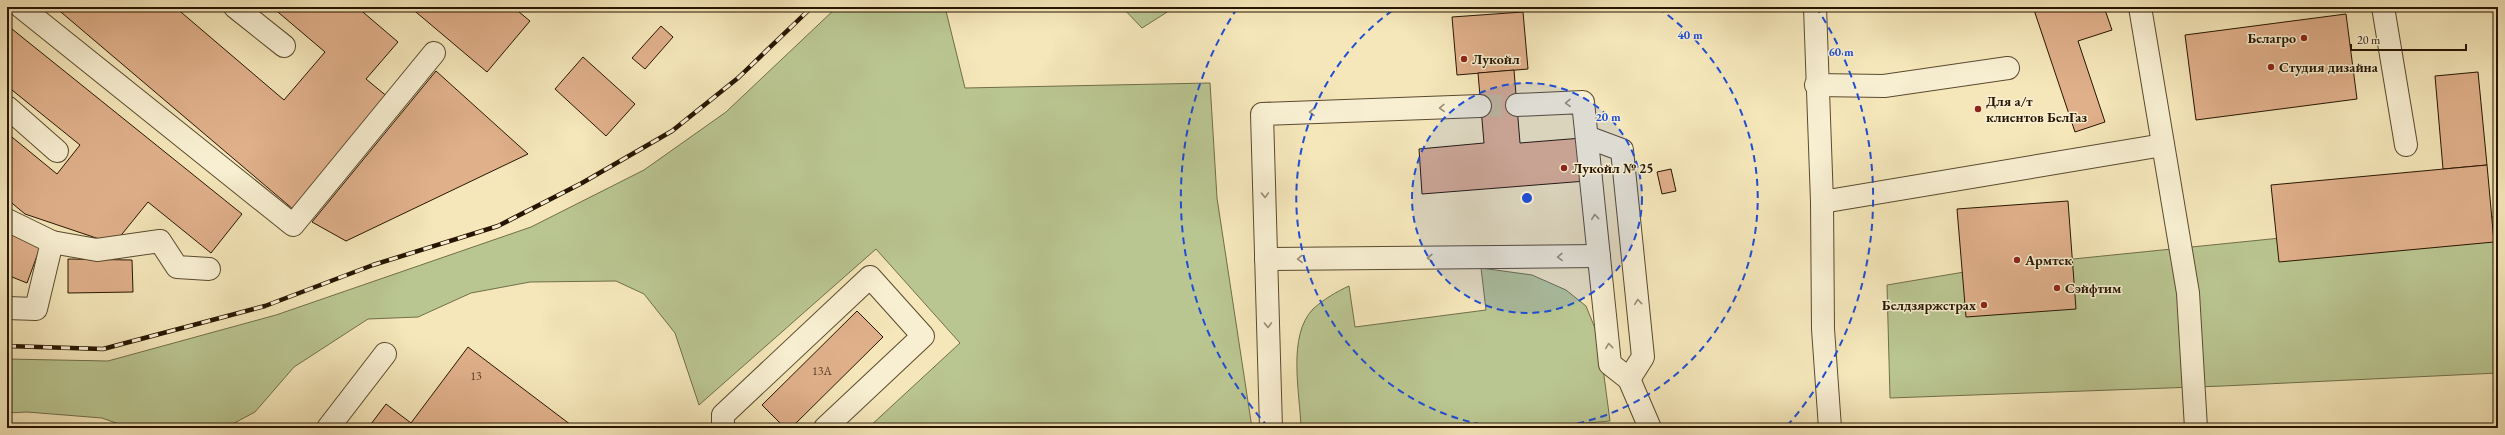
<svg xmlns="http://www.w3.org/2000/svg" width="2505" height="435" font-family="'EB Garamond',serif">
	<rect width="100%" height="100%" fill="#f5e7ba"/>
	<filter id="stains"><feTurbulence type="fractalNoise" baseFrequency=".005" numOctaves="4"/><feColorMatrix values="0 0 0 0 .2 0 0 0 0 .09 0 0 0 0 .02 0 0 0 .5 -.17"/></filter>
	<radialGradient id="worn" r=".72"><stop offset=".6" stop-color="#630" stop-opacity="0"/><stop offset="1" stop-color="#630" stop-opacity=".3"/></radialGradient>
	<g fill="#bac691" stroke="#706e49">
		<path d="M837,7h108l20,81 245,-5 7,115 35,230h-384l92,-85 -84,-94 -177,156 -24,-72 -31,-39 -28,-13 -86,1 -59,11 -53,24 -50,2 -74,48 -39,45 -30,16h-95l-28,-10 -75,-6 -20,1v-54l101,2 168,-46 255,-88 113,-57 82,-58z"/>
		<path d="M1122,7h53l-33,21z"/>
		<path d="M2498,216v157l-275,13 -333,12 -3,-113 107,-18z"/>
		<path d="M1481,268l51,7 34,15 20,16 13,32 11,83 -83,7h-226c-1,-35 -14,-92 12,-119 11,-10 23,-17 36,-23l6,41 131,-17z"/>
	</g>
	<g fill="#e0b08b" stroke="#271501">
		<path d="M55,7h120l109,93 41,-48 -53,-45h85l41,35 -32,37 23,19 -95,112z"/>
		<path d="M410,7h103l17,14 -43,51z"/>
		<path d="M2033,7h71l8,23 -34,11 27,81 -30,10z"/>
		<path d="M1523,12l5,57 -71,6 -5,-58z"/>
		<path d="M2346,14l11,85 -161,21 -11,-85z"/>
		<path d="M7,25l235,189 -31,39 -63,-51 -34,42 -89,-30 -18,-15v-66l50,41 23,-29 -73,-59z"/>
		<path d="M661,26l12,11 -28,32 -13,-11z"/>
		<path d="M583,57l52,47 -29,32 -51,-47z"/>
		<path d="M1514,70l6,73 62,-5 4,43 -164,13 -3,-45 65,-6 -6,-70z"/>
		<path d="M436,71l92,83 -182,87 -34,-19z"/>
		<path d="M2478,72l9,93 -44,4 -8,-93z"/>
		<path d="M2487,165l7,77 -215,20 -8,-77z"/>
		<path d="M1671,169l5,22 -14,3 -5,-22z"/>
		<path d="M2068,201l8,108 -110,8 -9,-108z"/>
		<path d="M7,232l34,13 -14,38 -20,-8z"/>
		<path d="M68,259l64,1 1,32 -65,1z"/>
		<path d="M857,311l26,26 -92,91h-6l-23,-23z"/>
		<path d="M468,347l107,81h-207l18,-24 25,19z"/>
	</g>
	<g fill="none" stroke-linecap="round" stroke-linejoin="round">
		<path stroke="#ccbd95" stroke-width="22" stroke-dasharray="22 11" stroke-linecap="butt" d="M1480,106l37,-1"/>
		<g stroke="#5a4a2f" stroke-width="24">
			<g id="minor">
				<path d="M21,7l272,218 141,-172"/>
				<path d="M235,7l49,39"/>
				<path d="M1815,7l7,195 1,127 7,99"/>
				<path d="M2140,7l48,286 8,135"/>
				<path d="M2383,7l23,138"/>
				<path d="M1816,85l68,1 124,-18"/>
				<path d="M1517,105l66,-3 27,262 19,15 21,49"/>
				<path d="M7,107l50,44"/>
				<path d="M1587,137l35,13 21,207 -14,22"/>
				<path d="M1822,202l341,-57"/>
				<path d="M7,220l45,22 45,8 63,-9 17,26 32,2"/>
				<path d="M1266,259l333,-3"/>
				<path d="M7,308l29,1 16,-67"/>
				<path d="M328,428l57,-74"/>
				<path d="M723,428v-13l147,-138 53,59 -98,92"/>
				<path d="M1271,428l-9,-314 218,-8"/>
			</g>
		</g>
		<use href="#minor" stroke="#f8efd2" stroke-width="22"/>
		<g stroke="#271501" stroke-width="4.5">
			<path id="rail" d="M7,346l96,3 162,-43 108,-41 125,-39 84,-43 90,-52 66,-53 74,-71"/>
		</g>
		<use href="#rail" stroke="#f8efd2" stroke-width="3" stroke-dasharray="9" stroke-linecap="butt"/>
	</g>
	<defs><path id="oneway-chevron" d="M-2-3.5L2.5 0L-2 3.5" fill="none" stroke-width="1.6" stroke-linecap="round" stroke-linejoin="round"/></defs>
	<g stroke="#9a8d74">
		<use href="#oneway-chevron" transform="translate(1568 103) rotate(178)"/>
		<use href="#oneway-chevron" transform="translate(1442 108) rotate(178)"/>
		<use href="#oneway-chevron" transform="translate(1312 112) rotate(178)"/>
		<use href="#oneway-chevron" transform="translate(1265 195) rotate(88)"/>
		<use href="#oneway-chevron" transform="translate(1595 217) rotate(-96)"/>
		<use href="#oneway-chevron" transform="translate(1560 257) rotate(179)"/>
		<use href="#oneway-chevron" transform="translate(1430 258) rotate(179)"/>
		<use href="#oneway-chevron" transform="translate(1300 259) rotate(179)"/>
		<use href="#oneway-chevron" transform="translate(1638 302) rotate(-96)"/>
		<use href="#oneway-chevron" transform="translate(1268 325) rotate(88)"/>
		<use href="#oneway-chevron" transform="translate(1609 346) rotate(-96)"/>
	</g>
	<circle cx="1527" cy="198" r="115" fill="#1d4ed8" fill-opacity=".12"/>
	<g fill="none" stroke="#1d4ed8" stroke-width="2" stroke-dasharray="7 5">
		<circle cx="1527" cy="198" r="115"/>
		<path d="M1505 428A231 231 0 0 1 1396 8M1658 8A231 231 0 0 1 1549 428"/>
		<path d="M1268 427A346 346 0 0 1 1238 7M1816 7A346 346 0 0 1 1786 427"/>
	</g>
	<g fill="#8f2418" stroke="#f8efd2" stroke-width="1.5">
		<circle cx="2304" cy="38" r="4"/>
		<circle cx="1464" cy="59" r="4"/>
		<circle cx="2271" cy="67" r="4"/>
		<circle cx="1978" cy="109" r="4"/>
		<circle cx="1564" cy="168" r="4"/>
		<circle cx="2017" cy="260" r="4"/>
		<circle cx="2057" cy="288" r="4"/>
		<circle cx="1984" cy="305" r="4"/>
	</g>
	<g text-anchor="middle" stroke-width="3" stroke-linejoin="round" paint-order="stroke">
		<g font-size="12" fill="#553c24">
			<text x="822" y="375">13А</text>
			<text x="476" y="380">13</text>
		</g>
		<g font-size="14" font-weight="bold" fill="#271501" stroke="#f8efd2" text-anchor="start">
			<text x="2296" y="43" text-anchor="end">Белагро</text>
			<text x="1472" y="64">Лукойл</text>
			<text x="2279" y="72">Студия дизайна</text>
			<text x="1986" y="106">Для а/т<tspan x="1986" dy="16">клиентов БелГаз</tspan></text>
			<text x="1572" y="173">Лукойл № 25</text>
			<text x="2025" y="265">Армтек</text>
			<text x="2065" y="293">Сэйфтим</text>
			<text x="1976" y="310" text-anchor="end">Белдзяржстрах</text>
		</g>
	</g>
	<circle cx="1527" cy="198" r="6" fill="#1d4ed8" stroke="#f8efd2" stroke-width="2"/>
	<g font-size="12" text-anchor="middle" font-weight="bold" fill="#1d4ed8" stroke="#f8efd2" stroke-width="3" stroke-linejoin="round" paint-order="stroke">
		<text x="1690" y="39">40 m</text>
		<text x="1841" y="56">60 m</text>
		<text x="1608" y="121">20 m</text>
	</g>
	<rect width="2505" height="435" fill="none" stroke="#f5e7ba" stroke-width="24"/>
	<rect x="8" y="8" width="2489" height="419" fill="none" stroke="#271501" stroke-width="2"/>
	<rect x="12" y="12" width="2481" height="411" fill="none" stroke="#271501"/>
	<path d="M2351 44v6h115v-6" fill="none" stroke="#271501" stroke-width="2"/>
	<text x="2357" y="44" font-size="12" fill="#271501" stroke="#f8efd2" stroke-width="3" paint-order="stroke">20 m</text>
	<rect width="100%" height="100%" filter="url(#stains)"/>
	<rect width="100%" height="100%" fill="url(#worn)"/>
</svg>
